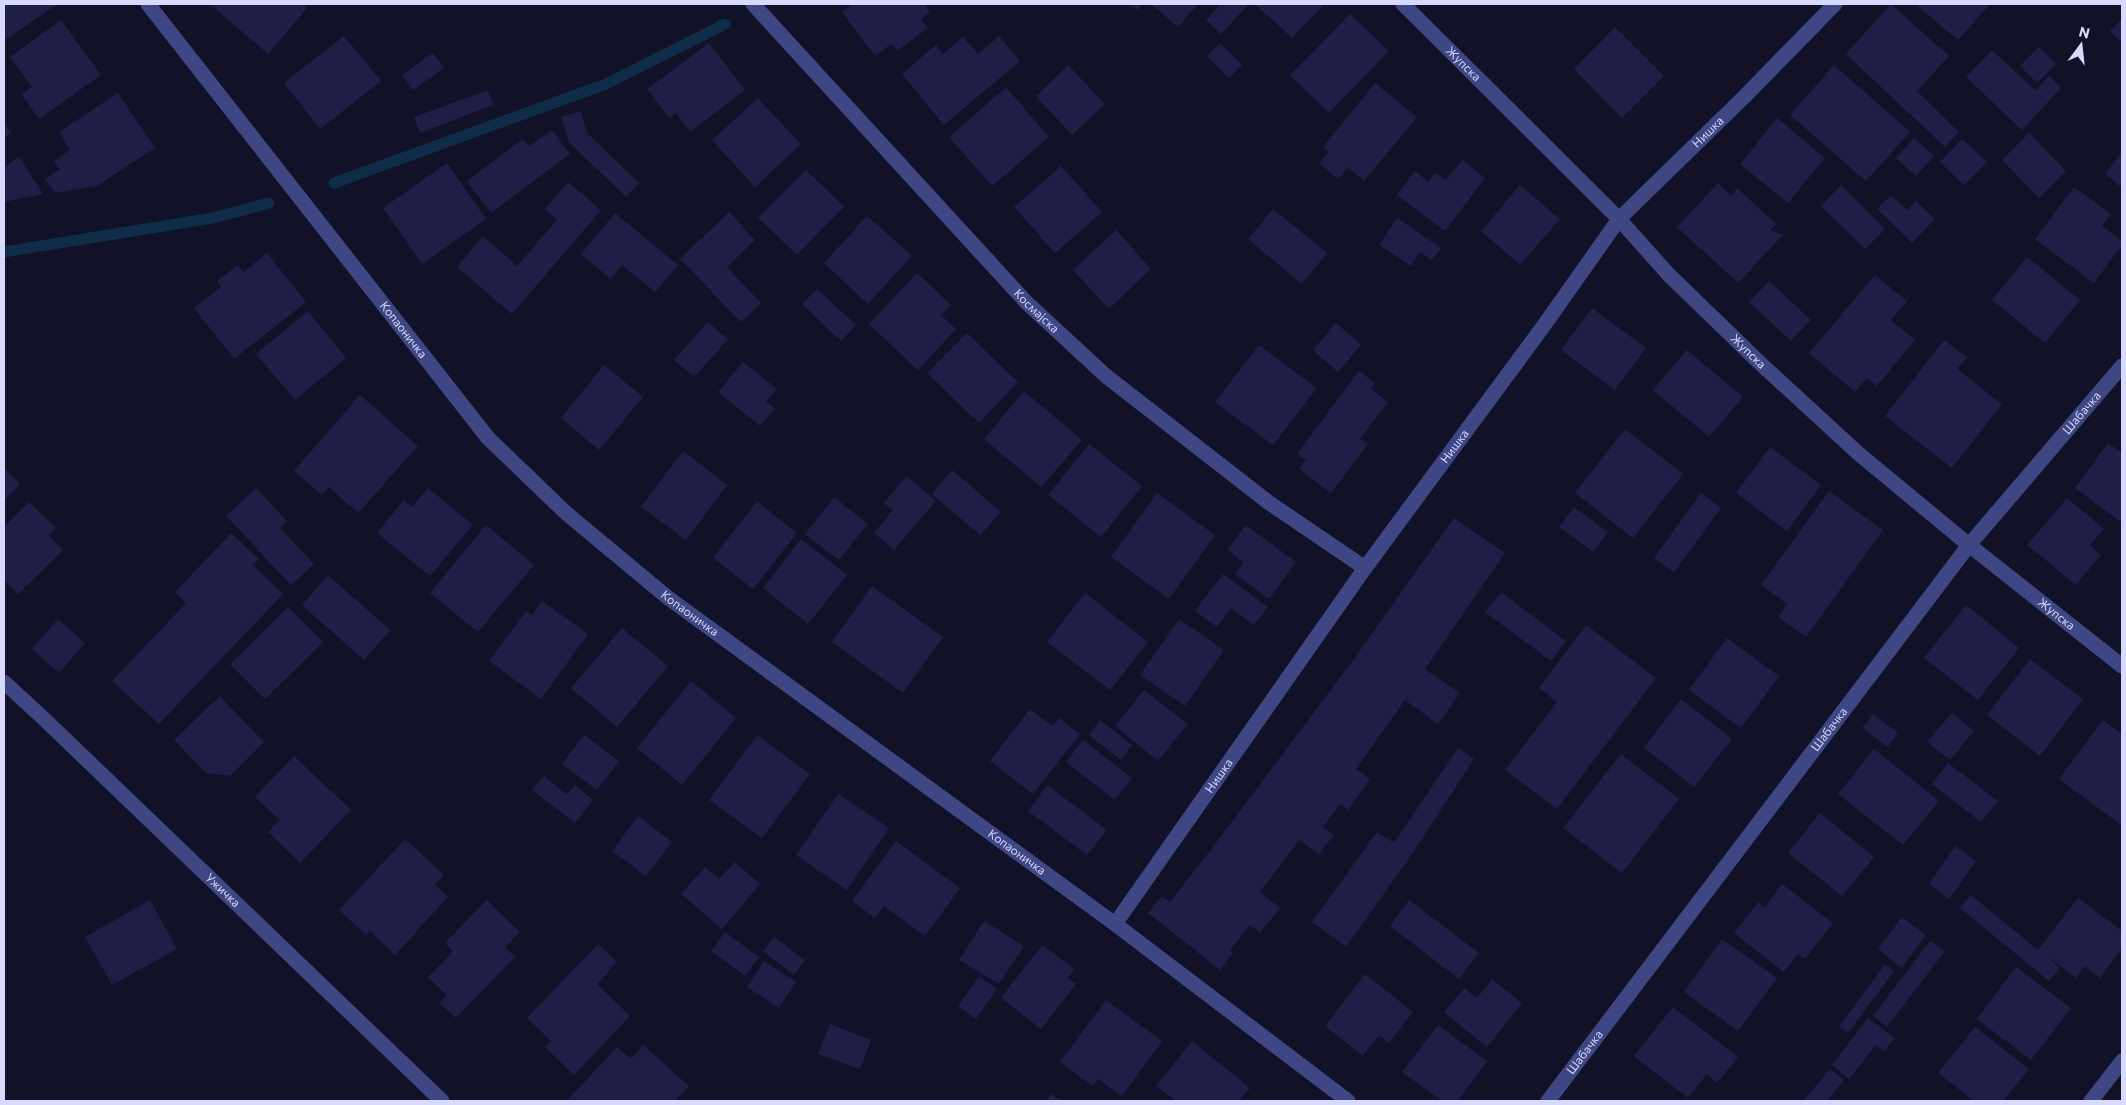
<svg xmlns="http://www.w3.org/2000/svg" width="2126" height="1105" font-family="Commissioner,sans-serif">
	<rect width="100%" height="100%" fill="#111127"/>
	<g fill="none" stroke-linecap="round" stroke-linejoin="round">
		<g stroke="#0f2c48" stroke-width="11">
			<path d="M334,183l272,-99 119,-60"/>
			<path d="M4,252l209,-34 56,-15"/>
		</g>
	</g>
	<g fill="#1f1e47">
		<path d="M4,4h51l1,1 -51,35z"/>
		<path d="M210,4h93l4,4 -39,46z"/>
		<path d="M853,4h71l6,8 -9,7 7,9 -31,23 -6,-7 -16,12 -33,-44z"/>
		<path d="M1130,4h12l-5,6z"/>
		<path d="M1153,4h43l1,1 -19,22 -26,-22z"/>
		<path d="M1221,4h23l3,2 -26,28 -15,-14z"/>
		<path d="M1255,4h70l-33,34z"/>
		<path d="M1891,4l58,52 -32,35 42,41 -14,15 -99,-93z"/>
		<path d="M1915,4h75l-32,36z"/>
		<path d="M1350,14l39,37 -60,62 -39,-38z"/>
		<path d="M2122,19v24l-12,-12z"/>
		<path d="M61,20l40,55 -62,44 -18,-25 11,-7 -22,-30z"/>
		<path d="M1615,27l49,49 -42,42 -48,-49z"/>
		<path d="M344,36l37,45 -61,48 -36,-46z"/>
		<path d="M999,36l21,25 -76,64 -42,-51 34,-29 7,9 20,-17 15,17z"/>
		<path d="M709,43l36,47 -55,42 -14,-19 -7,5 -22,-29z"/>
		<path d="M1220,43l22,22 -13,13 -23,-22z"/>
		<path d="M2039,47l17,17 -19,19 -17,-17z"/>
		<path d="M1992,50l43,40 14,-14 12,12 -39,42 -56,-53z"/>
		<path d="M433,53l11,15 -31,22 -11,-15z"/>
		<path d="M1068,65l37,39 -33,31 -36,-39z"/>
		<path d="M1834,65l76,67 -44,49 -76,-66z"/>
		<path d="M1375,83l42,34 -53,64 -16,-14 -10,12 -19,-16 10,-11 -6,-5z"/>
		<path d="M1006,87l43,50 -57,49 -43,-49z"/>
		<path d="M488,90l5,15 -73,28 -6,-16z"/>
		<path d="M118,93l37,55 -58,38 -42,7 -10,-14 15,-10 -6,-8 16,-11 -11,-18z"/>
		<path d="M758,98l43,46 -46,43 -43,-47z"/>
		<path d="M581,111l6,22 52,50 -13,14 -57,-55 -8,-25z"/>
		<path d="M1777,118l48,40 -37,45 -48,-39z"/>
		<path d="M4,123l7,10 -7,5z"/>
		<path d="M552,130l18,24 -79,59 -24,-32 56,-42 6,7z"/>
		<path d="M2029,133l37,38 -27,27 -37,-38z"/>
		<path d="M1914,138l20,18 -18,20 -20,-18z"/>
		<path d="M1962,139l25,23 -23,23 -24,-23z"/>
		<path d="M2122,152v36l-17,-14z"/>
		<path d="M19,157l24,37 -39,8v-35z"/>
		<path d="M1462,160l23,18 -40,53 -48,-36 18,-24 13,11 7,-9 11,7z"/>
		<path d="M447,163l39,56 -64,45 -39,-56z"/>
		<path d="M1061,166l41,46 -47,41 -41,-46z"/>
		<path d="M806,170l38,37 -47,48 -39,-37z"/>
		<path d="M568,182l33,28 -89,104 -55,-47 26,-31 34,30 40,-46 -12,-11z"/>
		<path d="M1718,183l13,13 6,-8 39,36 -6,6 13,5 -45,48 -61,-56z"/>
		<path d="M1520,185l40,34 -40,46 -39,-34z"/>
		<path d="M1841,185l44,44 -20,20 -44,-43z"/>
		<path d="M2074,187l37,27 -9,12 20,15v4l-28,38 -59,-44z"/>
		<path d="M1891,195l16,15 9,-9 19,18 -23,24 -35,-34z"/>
		<path d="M1273,209l54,44 -25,31 -54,-45z"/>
		<path d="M729,212l26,28 -28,27 34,36 -20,19 -61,-63z"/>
		<path d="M615,213l63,52 -23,27 -33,-27 -11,14 -30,-25z"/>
		<path d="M867,216l45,40 -44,48 -44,-41z"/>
		<path d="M1397,218l44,30 -9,12 -12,-8 -9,14 -32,-21z"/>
		<path d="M1116,230l35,39 -42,40 -36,-39z"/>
		<path d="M267,253l39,49 -72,57 -40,-51 27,-21 -4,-6 21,-16 5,7z"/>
		<path d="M2027,257l53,43 -35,43 -53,-43z"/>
		<path d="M917,273l34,32 -10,10 15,14 -38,41 -49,-46z"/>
		<path d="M1875,275l32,26 -16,19 24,20 -38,46 -10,-8 -12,14 -46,-39z"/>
		<path d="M1769,281l42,39 -20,21 -42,-39z"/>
		<path d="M817,289l39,36 -15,16 -39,-37z"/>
		<path d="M1592,308l54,40 -31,42 -54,-40z"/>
		<path d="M308,311l38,47 -51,42 -39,-46z"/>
		<path d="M708,322l20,17 -34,38 -20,-17z"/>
		<path d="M1336,323l25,22 -23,27 -25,-22z"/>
		<path d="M967,333l51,49 -39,41 -52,-50z"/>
		<path d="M1944,340l23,17 -10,12 45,35 -50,64 -67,-52z"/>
		<path d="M1259,345l58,43 -44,57 -58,-43z"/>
		<path d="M1687,350l56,47 -34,40 -56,-47z"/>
		<path d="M743,362l34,27 -11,13 9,6 -15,18 -42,-34z"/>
		<path d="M604,365l39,32 -44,53 -38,-32z"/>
		<path d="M1359,371l16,12 -4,6 17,13 -28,37 8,5 -37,49 -32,-24 7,-9 -9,-6z"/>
		<path d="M1024,391l58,49 -41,47 -57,-48z"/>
		<path d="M360,395l58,51 -60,67 -29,-26 -7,8 -28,-24z"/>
		<path d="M1625,429l58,45 -50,64 -58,-45z"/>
		<path d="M2108,443l14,10v70l-47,-35z"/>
		<path d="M1089,444l53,42 -41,51 -53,-42z"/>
		<path d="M1770,447l51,38 -34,46 -51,-38z"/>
		<path d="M683,451l44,34 -41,55 -45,-33z"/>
		<path d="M4,468l16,16 -16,17z"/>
		<path d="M952,470l49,42 -21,23 -48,-41z"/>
		<path d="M906,476l30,25 -42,49 -20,-17 19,-23 -9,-7z"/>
		<path d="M256,488l31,33 -7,7 34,36 -23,21 -65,-69z"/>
		<path d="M428,488l45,37 -43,51 -53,-43 27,-33 8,7z"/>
		<path d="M1829,491l54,39 -77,107 -28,-20 9,-13 -26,-19z"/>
		<path d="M1157,493l58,42 -46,64 -58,-42z"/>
		<path d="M1701,493l20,15 -47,64 -20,-14z"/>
		<path d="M834,497l34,27 -29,36 -34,-26z"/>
		<path d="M2067,498l37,31 -14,16 11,10 -25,30 -49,-40z"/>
		<path d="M757,501l40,32 -44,56 -40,-31z"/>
		<path d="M29,502l27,26 -7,7 14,15 -45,44 -14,-14v-53z"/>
		<path d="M1574,507l34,25 -15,20 -34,-25z"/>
		<path d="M1454,518l51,35 -80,116 35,24 -22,31 -33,-24 -49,69 14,10 -22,31 -8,-6 -17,23 11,8 -15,19 -20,-14 -39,52 20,16 -20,25 -10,-8 -20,25 3,3 -13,17 -72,-57 14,-17 8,6 39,-50 142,-189z"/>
		<path d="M486,525l48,40 -56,67 -48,-39z"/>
		<path d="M1246,525l50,37 -27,37 -34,-25 8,-12 -16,-12z"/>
		<path d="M231,533l28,26 -6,6 30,29 -124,130 -47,-43 74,-78 -11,-11z"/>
		<path d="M801,539l46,36 -39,49 -45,-36z"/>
		<path d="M1223,574l45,33 -14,18 -23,-17 -14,19 -22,-16z"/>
		<path d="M328,575l62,55 -26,30 -62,-55z"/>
		<path d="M872,586l71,51 -40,56 -71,-51z"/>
		<path d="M1501,592l65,49 -15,20 -66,-49z"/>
		<path d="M1085,593l63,49 -38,48 -63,-48z"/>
		<path d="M542,601l46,33 -47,65 -52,-38 37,-50 6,4z"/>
		<path d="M1966,605l53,43 -41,52 -54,-42z"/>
		<path d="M288,607l35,35 -58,57 -35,-35z"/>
		<path d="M58,619l27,24 -26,30 -27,-24z"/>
		<path d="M1179,619l45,31 -39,56 -45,-31z"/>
		<path d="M1586,625l70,53 -99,131 -52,-39 52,-68 -18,-14z"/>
		<path d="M622,628l46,38 -51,61 -46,-39z"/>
		<path d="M1727,638l52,38 -38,52 -52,-38z"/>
		<path d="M2030,659l53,40 -43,57 -53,-41z"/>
		<path d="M691,681l45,37 -54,67 -45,-37z"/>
		<path d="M1144,690l44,34 -30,37 -43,-35z"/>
		<path d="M220,696l44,46 -34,34 -24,-3 -32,-33z"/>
		<path d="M1681,699l51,40 -38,48 -50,-39z"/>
		<path d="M1030,709l22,17 7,-8 21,16 -47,60 -43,-33z"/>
		<path d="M1952,713l22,18 -24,29 -23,-18z"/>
		<path d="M1873,714l25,19 -10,14 -26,-19z"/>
		<path d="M1100,720l32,25 -11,15 -32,-25z"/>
		<path d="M2103,720l19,14v87l-2,3 -61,-45z"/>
		<path d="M584,735l35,26 -22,29 -35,-26z"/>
		<path d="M757,735l53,39 -48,64 -53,-38z"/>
		<path d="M1083,740l49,38 -17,22 -49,-38z"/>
		<path d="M1458,748l16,11 -62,95 -66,93 -34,-25 65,-90 17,11z"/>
		<path d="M1874,749l65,52 -36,44 -65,-51z"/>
		<path d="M1621,754l58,45 -57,74 -59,-45z"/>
		<path d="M294,756l57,54 -51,53 -32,-31 12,-12 -25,-23z"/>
		<path d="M1948,763l50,38 -17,21 -49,-38z"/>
		<path d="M544,776l23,19 8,-10 18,15 -18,23 -43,-33z"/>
		<path d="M1047,785l60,45 -20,25 -59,-44z"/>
		<path d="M838,794l51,34 -42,62 -51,-35z"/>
		<path d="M1820,813l54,44 -32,39 -54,-43z"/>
		<path d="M638,816l34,26 -26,34 -34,-25z"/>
		<path d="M405,839l39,36 -9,10 13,12 -53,58 -25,-24 -4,4 -27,-25z"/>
		<path d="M896,841l64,47 -35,48 -41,-30 -9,12 -23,-17z"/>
		<path d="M1955,846l21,15 -27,38 -20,-15z"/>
		<path d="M735,862l25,22 -38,45 -41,-35 24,-27 14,12z"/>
		<path d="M1782,884l51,39 -28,36 -7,-5 -14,18 -50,-39 24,-31 7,5z"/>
		<path d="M1971,895l67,55 40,-52 44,33v17l-22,30 -15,-12 -9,12 -30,-23 14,13 -11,13 -89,-73z"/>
		<path d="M150,900l27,49 -65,36 -27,-48z"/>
		<path d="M487,900l33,32 -15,15 10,10 -59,61 -17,-15 8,-8 -19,-18 25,-26 -8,-8z"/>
		<path d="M1409,900l70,53 -20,26 -69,-53z"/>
		<path d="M1902,917l24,18 -24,33 -24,-19z"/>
		<path d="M984,921l40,25 -25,38 -40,-24z"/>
		<path d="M725,932l34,25 -14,19 -34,-25z"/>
		<path d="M774,937l31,23 -11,15 -31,-24z"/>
		<path d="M1722,939l55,39 -39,53 -54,-39z"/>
		<path d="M1930,941l15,10 -58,76 -14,-11z"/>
		<path d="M598,944l19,18 -20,22 33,32 -56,59 -29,-28 6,-6 -24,-23z"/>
		<path d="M1042,945l33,24 -7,8 8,7 -35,45 -40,-31z"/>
		<path d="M764,961l32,21 -17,26 -32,-21z"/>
		<path d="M1885,964l9,7 -46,62 -9,-6z"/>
		<path d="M2016,967l55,41 -40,52 -54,-41z"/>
		<path d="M1365,974l48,38 -24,31 -10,-8 -16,21 -38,-30z"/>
		<path d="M979,976l18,13 -21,30 -18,-13z"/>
		<path d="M1492,979l30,24 -35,44 -43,-35 20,-24 13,10z"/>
		<path d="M1106,1000l56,41 -40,55 -24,-17 -5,7 -33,-24z"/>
		<path d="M1673,1007l65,50 -21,26 -10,-9 -19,24 -54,-42z"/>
		<path d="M1868,1018l27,20 -11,13 -8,-6 -27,34 -17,-14z"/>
		<path d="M830,1024l41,16 -11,29 -42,-15z"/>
		<path d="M1438,1025l49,36 -29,40h-16l-40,-29z"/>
		<path d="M1975,1027l54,42 -26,32h-29l-36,-28z"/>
		<path d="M1192,1041l58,47 -11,13h-63l-20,-15z"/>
		<path d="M643,1045l46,41 -14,15h-108l50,-54 14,12z"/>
		<path d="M1830,1069l14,11 -17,21h-24z"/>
		<path d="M1051,1094l11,7h-16z"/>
	</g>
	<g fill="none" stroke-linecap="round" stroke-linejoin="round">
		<g stroke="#3e4684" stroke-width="15">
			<path id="s1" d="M148,4l340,434 78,75 101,84 448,327 233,177"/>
			<path id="s2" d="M753,4l273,298 80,74 162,126 97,66"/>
			<path id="s3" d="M1403,4l216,215 50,56 93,90 97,89 110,91 153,121"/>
			<path id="s4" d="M4,682l38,35 400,384"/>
			<path id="s5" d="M1115,924l250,-356 180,-244 74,-105 125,-122 91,-93"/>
			<path id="s6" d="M1548,1101l421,-556 153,-179"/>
			<path d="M2091,1101l31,-40"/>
		</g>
	</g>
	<g text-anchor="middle" stroke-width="4.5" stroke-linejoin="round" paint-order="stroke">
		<g font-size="12" fill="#d8dafd" stroke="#111127">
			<text dy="4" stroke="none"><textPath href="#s3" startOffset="85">Жупска</textPath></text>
			<text dy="4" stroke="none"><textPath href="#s5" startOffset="991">Нишка</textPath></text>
			<text dy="4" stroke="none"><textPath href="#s2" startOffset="418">Космајска</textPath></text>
			<text dy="4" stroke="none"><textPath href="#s1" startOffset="414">Копаоничка</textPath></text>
			<text dy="4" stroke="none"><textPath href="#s3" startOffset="490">Жупска</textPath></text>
			<text dy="4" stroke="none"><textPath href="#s6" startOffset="871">Шабачка</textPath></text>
			<text dy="4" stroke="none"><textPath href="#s5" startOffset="586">Нишка</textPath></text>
			<text dy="4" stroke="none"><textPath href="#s1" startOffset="819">Копаоничка</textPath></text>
			<text dy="4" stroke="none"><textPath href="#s3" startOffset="895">Жупска</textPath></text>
			<text dy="4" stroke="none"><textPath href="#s6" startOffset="466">Шабачка</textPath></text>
			<text dy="4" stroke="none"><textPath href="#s5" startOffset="181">Нишка</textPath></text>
			<text dy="4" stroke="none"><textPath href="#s1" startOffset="1224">Копаоничка</textPath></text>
			<text dy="4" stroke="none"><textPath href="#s4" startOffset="302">Ужичка</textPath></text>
			<text dy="4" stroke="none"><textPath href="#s6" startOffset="61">Шабачка</textPath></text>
		</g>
	</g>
	<rect width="2126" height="1105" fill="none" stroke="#d8dafd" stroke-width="10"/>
	<g transform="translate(2081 45) rotate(15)" stroke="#111127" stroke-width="4" paint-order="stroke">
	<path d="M0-4L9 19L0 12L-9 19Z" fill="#d8dafd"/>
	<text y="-8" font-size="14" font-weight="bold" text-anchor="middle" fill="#d8dafd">N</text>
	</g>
</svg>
